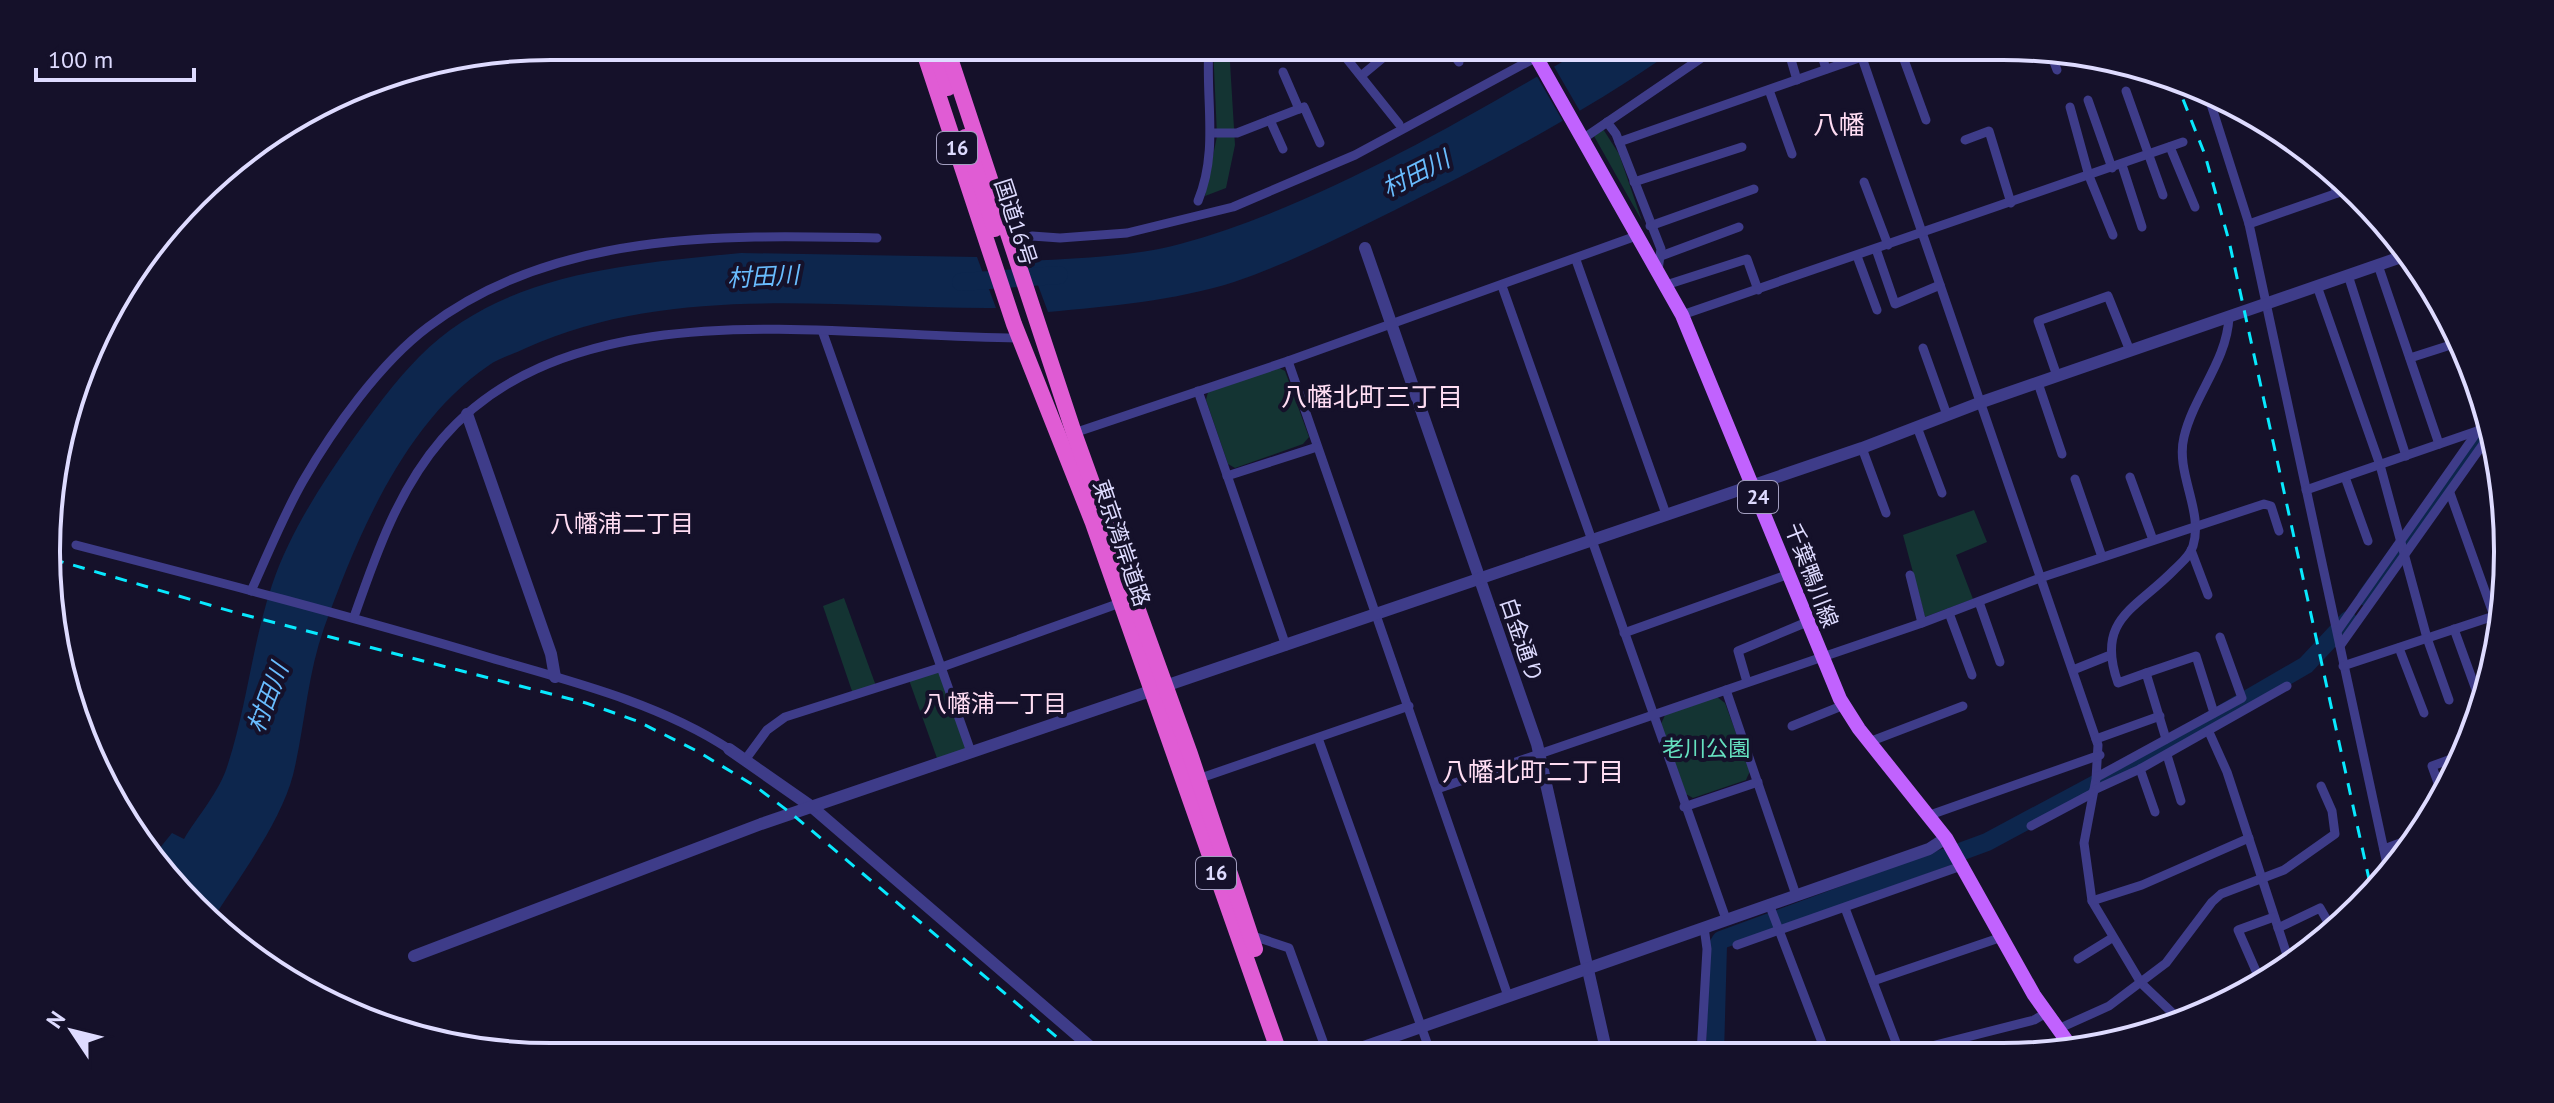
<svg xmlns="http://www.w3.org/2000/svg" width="2554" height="1103" font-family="'PT Sans','Noto Sans JP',sans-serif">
	<rect width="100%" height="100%" fill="#15112a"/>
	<g fill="#143433">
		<path d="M1213,46h16l6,99 -9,43 -21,8 12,-60z"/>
		<path d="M1603,129l16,25 23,67 -48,-85z"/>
		<path d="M1279,368l6,3 24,66 -6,7 -68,24 -7,-4 -22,-64 2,-8z"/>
		<path d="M1974,510l13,32 -31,13 17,44 -48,18 -22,-82z"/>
		<path d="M844,598l32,88 -23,8 -30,-88z"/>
		<path d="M941,669l28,82 -31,10 -29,-81z"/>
		<path d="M1717,697l8,6 25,68 -4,9 -53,18 -7,-4 -25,-70 4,-9z"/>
	</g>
	<g fill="#0d264d">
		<path d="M1589,46h91c-89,63 -187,115 -285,164 -53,26 -105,53 -161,72 -60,19 -124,24 -186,30l-19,-51c49,-3 103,-4 151,-17 139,-38 285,-125 409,-198z"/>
		<path d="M741,253l236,4 19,51c-156,1 -324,-26 -470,40 -12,6 -27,10 -38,18 -84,57 -131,171 -164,262 -17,48 -19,98 -31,147 -13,49 -55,104 -82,147l-56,-68 17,-21 12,6c13,-22 35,-47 43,-72 20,-60 25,-123 45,-182 17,-51 49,-100 79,-143 21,-29 43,-60 68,-85 83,-85 211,-93 322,-104z"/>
	</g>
	<path fill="#15112a" d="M1552,63l29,50 -17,10 -29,-50z"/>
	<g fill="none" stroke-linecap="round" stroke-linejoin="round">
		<g stroke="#0d264d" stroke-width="18">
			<path d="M961,282l98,-7"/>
			<path d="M2366,597l118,-163"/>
			<path d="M1715,1054l3,-109 3,-5 266,-98 183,-98 136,-79 42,-45"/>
		</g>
		<g stroke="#3e3c89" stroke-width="9">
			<path d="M969,46l1,2"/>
			<path d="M1447,46l12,16"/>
			<path d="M1787,46l10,34"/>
			<path d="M1819,46l7,23"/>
			<path d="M1858,46l240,699 -2,34 -12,64 8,58 49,82 41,39"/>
			<path d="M1899,46l27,74"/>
			<path d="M2051,54l6,16"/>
			<path d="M1347,59l52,65"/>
			<path d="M1283,72l16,37"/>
			<path d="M1361,76l36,-30"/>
			<path d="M1769,90l23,64"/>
			<path d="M2126,91l37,104"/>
			<path d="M2209,98l40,126 139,645"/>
			<path d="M2088,100l24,68"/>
			<path d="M2070,107l19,69 24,59"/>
			<path d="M1270,120l13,29"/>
			<path d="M1607,122l9,12 45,115 -3,21"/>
			<path d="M1212,133h25l67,-26 16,36"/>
			<path d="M1584,138l135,-92"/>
			<path d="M1965,140l24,-9 22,72"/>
			<path d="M1619,142l274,-96"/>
			<path d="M2170,147l25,60"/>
			<path d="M2122,165l20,62"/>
			<path d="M2328,167l9,26"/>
			<path d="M1634,182l108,-35"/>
			<path d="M1864,182l24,63"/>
			<path d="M1198,201c21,-51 7,-102 11,-155"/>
			<path d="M2249,224l100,-35"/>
			<path d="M1650,226l104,-37"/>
			<path d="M1012,242l20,-6 28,2 67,-5 106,-26 122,-52 202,-109"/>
			<path d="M1876,249l19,55 45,-19"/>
			<path d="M1661,256l78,-29"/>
			<path d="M1857,256l20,54"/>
			<path d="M1576,260l90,254"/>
			<path d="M2378,265l61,179"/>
			<path d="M2348,275l58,181"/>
			<path d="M1666,285l81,-26 11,31"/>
			<path d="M1502,286l224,633"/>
			<path d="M2317,286l63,179 47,173 22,62"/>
			<path d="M1682,315l501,-173"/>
			<path d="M823,333l148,419"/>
			<path d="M1923,348l24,67"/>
			<path d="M2410,358l50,-16"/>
			<path d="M1288,361l220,635"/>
			<path d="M2057,376l-19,-55 70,-25 22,55"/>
			<path d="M2038,383l24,71"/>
			<path d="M1198,391l88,255"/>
			<path d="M1917,427l25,66"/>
			<path d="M1074,433l214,-72 351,-126"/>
			<path d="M1862,448l24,65"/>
			<path d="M1227,476l90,-29"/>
			<path d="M2130,477l23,63"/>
			<path d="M2345,477l23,64"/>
			<path d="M2075,479l27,78"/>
			<path d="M2306,490l171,-59"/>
			<path d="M2450,493l44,123"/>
			<path d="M76,545c139,36 278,72 415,113 79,23 168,45 238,91"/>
			<path d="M2191,550l17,45"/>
			<path d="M1910,575l12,48"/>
			<path d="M251,591c17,-37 32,-75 52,-110 30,-52 77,-118 125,-154 128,-97 297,-92 449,-89"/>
			<path d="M1979,602l21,60"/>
			<path d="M1949,613l23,62"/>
			<path d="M354,617c22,-63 44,-127 88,-178 132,-154 397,-101 577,-101"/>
			<path d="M2454,629l25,69"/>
			<path d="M2338,630l144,-205"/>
			<path d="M1624,633l165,-59"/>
			<path d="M2340,646l146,-206"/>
			<path d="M2399,648l25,65"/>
			<path d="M2343,666l151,-50"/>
			<path d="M2073,670l35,-14"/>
			<path d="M2146,673l50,-17 18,57"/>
			<path d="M1747,682l-9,-31 69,-29"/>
			<path d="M1726,690l70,205"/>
			<path d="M1792,726l52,-21"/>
			<path d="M2209,732l18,40 63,192"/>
			<path d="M1318,738l113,316"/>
			<path d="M2096,739l64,-23"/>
			<path d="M2166,739l-20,-66 -28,10c-23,-64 18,-74 56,-113 7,-7 16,-14 19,-24 11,-35 -18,-73 -9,-109 10,-42 43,-76 45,-120"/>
			<path d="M1869,742l94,-36"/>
			<path d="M2167,755l14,46"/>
			<path d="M745,760l22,-30 18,-13 157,-50 178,-64"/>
			<path d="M2140,769l15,43"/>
			<path d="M2097,777l145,-79 -22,-61"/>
			<path d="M1198,779l211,-73"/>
			<path d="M1437,789l485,-166 118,-45 224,-74 7,2 8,25"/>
			<path d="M2094,790l46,-21 147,-83"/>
			<path d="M2442,794l-10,-28 22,-8"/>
			<path d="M1684,807l74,-25"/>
			<path d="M1930,815l170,-60"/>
			<path d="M2031,826l62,-33"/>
			<path d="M2384,849l35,-13"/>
			<path d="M2092,901l50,-16 107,-47"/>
			<path d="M1769,904l57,149"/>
			<path d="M1845,908l55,145"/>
			<path d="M2278,928l42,-20 12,21"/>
			<path d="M1250,935l39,13 39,107"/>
			<path d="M1737,945l227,-80"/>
			<path d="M2078,959l34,-21"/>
			<path d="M2256,971l-18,-41 36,-13"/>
			<path d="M1873,981l129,-44"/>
			<path d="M2058,1029l51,-23 57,-43 46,-61 9,-8 63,-24 51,-36 -3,-23 -11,-25"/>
			<path d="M1904,1053l130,-33 12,-7"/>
			<path d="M1701,1054l6,-105 -3,-22"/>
		</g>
		<g stroke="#3e3c89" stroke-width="12">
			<path d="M1365,248l172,496 70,310"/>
			<path d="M467,414l84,240 4,23"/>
			<path d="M729,749l83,58 288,248"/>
			<path d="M414,956l347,-132 1101,-376 117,-45 422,-146"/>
			<path d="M1341,1055l588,-206 17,-11"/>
		</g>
		<path stroke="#c162fe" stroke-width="14" d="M1530,46l152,269 158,384 19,30 87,109 88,157 40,56"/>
		<g stroke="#e05cd4" stroke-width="16">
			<path d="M922,46l92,278 79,199 187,532"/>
			<path d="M934,46l14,42"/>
			<path d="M946,46l128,387 116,321 65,195"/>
			<path d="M965,137l30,92"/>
		</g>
		<g stroke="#08e9fe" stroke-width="3" stroke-dasharray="12 10" stroke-linecap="butt">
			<path d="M2175,79l30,76 24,86 142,647"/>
			<path d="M52,559l185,54 349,90 51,18 60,30 58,35 37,28 286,241"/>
		</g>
	</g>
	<g text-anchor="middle" stroke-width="8" stroke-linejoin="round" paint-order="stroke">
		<g fill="#15112a" stroke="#a29ebf" stroke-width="2">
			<rect x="937" y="132" width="40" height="32" rx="6"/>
			<rect x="1738" y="481" width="40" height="32" rx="6"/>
			<rect x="1196" y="857" width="40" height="32" rx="6"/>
		</g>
		<g font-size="20" font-weight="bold" fill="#dedbff">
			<text x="957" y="155">16</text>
			<text x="1758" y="504">24</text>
			<text x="1216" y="880">16</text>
		</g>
		<g font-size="22" fill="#dedbff" stroke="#15112a">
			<text transform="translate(1016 222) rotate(72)" y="8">国道16号</text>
			<text transform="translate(1122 543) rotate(71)" y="8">東京湾岸道路</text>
			<text transform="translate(1812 575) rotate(69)" y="8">千葉鴨川線</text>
			<text transform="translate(1522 640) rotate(71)" y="8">白金通り</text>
		</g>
		<g font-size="22" fill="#65e0bf" stroke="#15112a">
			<text x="1706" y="756">老川公園</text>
		</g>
		<g font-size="24" font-style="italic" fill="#69bcfe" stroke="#15112a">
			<text transform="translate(1416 174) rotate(-27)" y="8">村田川</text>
			<text transform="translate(763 277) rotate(-3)" y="8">村田川</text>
			<text transform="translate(268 698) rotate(-69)" y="8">村田川</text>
		</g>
		<g font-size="24" fill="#ffddf3" stroke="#15112a">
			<text x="622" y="532">八幡浦二丁目</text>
			<text x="995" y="712">八幡浦一丁目</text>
		</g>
		<g font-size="26" fill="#ffddf3" stroke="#15112a">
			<text x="1839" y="134">八幡</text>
			<text x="1372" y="406">八幡北町三丁目</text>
			<text x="1533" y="781">八幡北町二丁目</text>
		</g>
	</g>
	<path d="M0 0H2554V1103H0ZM551 60H2003A491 491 0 0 1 2494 551V552A491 491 0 0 1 2003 1043H551A491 491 0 0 1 60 552V551A491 491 0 0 1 551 60Z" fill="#15112a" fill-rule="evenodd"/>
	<path fill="none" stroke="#dedbff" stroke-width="4" d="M551 60H2003A491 491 0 0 1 2494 551V552A491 491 0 0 1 2003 1043H551A491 491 0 0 1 60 552V551A491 491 0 0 1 551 60Z"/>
	<g transform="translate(72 1031) rotate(305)" stroke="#15112a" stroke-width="6" paint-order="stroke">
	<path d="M0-6L14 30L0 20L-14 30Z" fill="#dedbff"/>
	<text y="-12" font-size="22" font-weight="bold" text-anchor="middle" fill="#dedbff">N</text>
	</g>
	<path d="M36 68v12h158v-12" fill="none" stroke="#dedbff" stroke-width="4"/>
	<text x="48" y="68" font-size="24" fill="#dedbff" stroke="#15112a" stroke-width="6" paint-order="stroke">100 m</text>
</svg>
